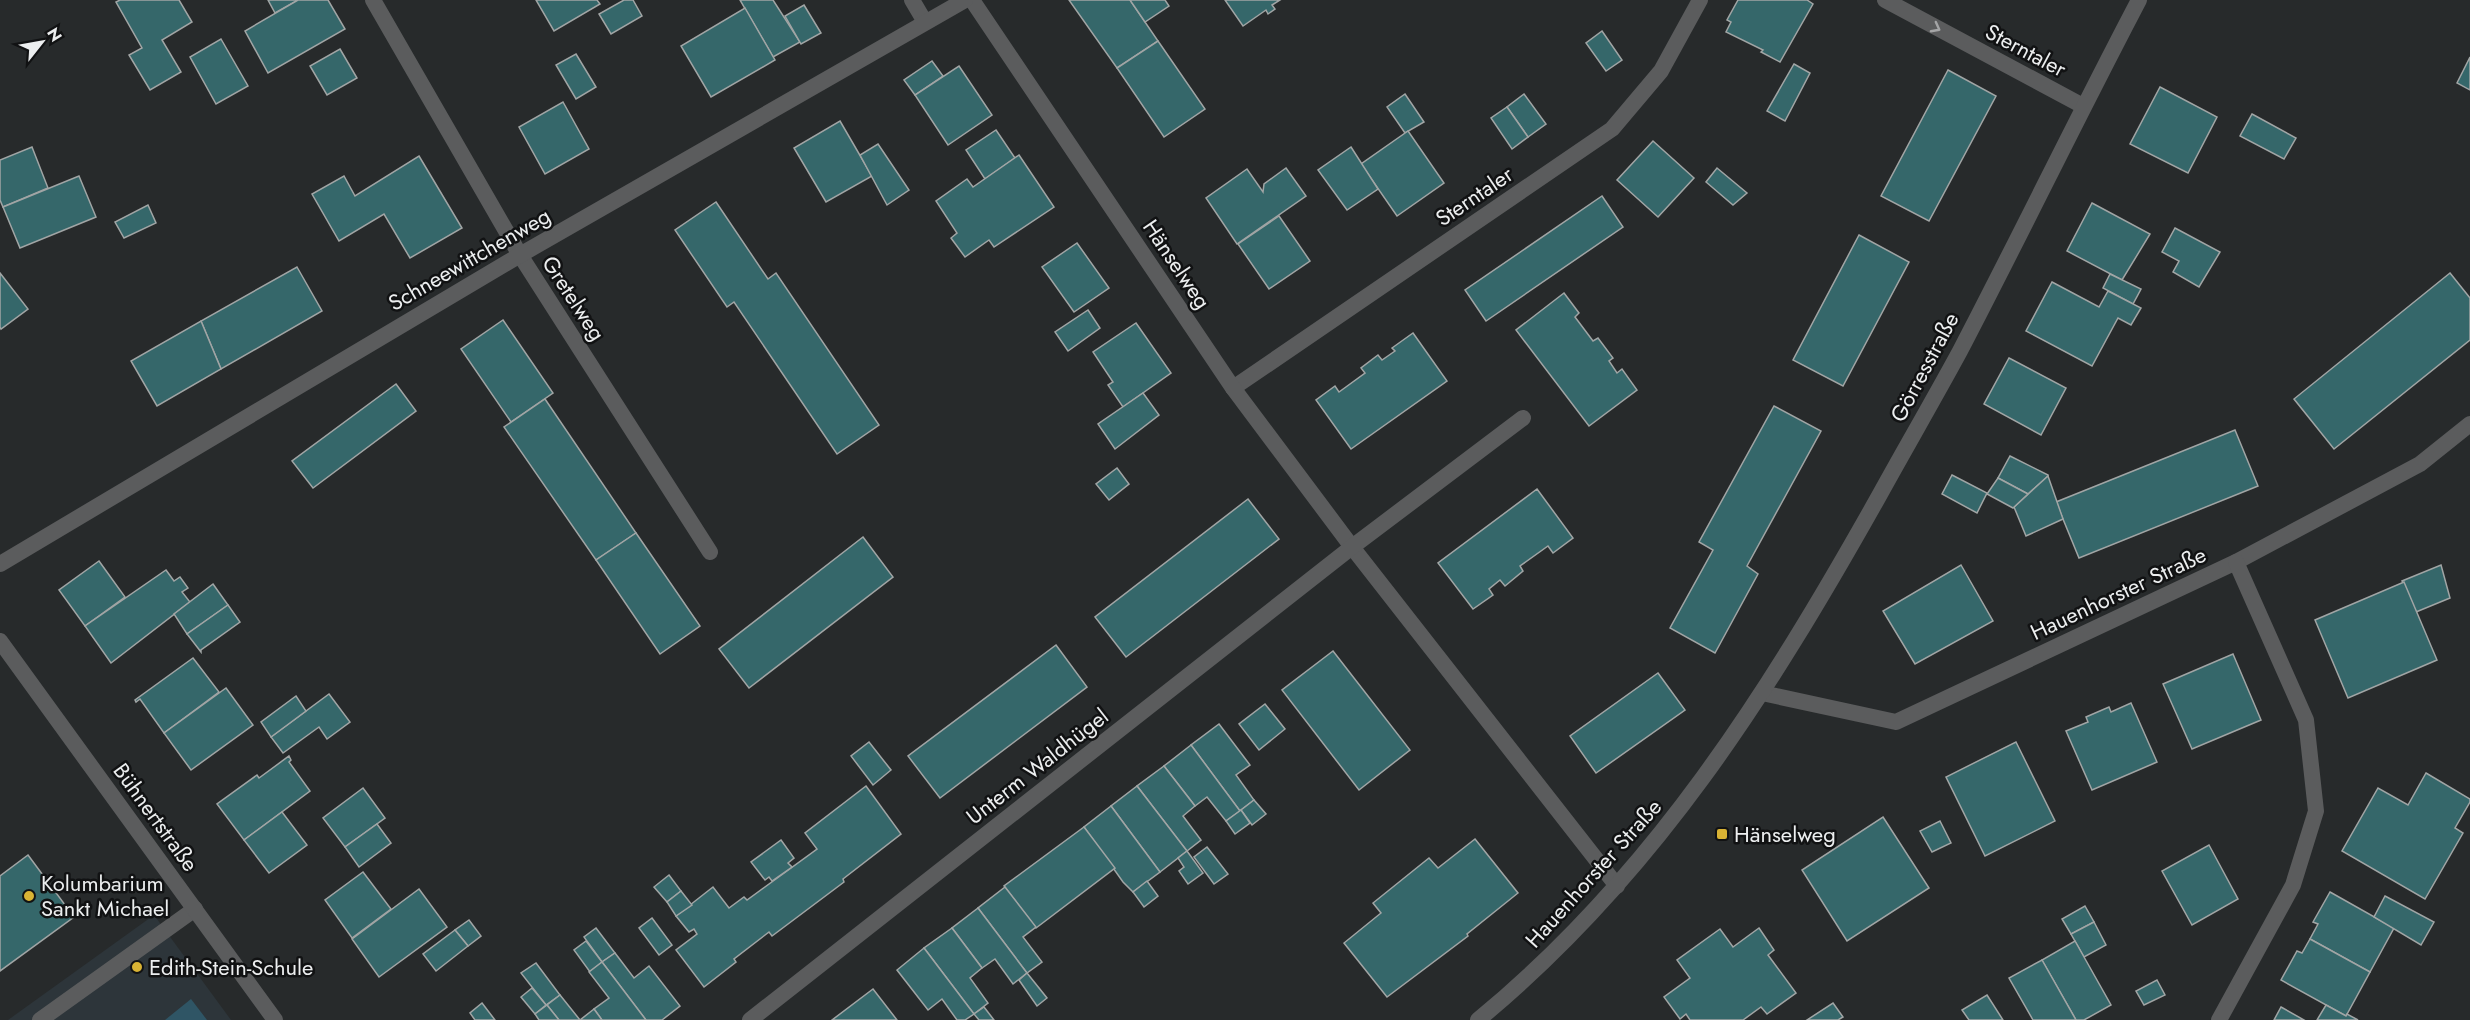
<svg xmlns="http://www.w3.org/2000/svg" width="2470" height="1020" font-family="Jost,sans-serif">
	<rect width="100%" height="100%" fill="#272a2b"/>
	<path fill="#2d353a" d="M154,915l77,105h-223z"/>
	<path fill="#2f5565" d="M191,999l16,21h-42z"/>
	<g fill="#35676a" stroke="#a1a5a5" stroke-width="1.5">
		<path d="M120,0h59l13,22 -30,18 19,32 -31,18 -21,-35 13,-7 -26,-46z"/>
		<path d="M268,0h30l-23,13z"/>
		<path d="M298,0h30l17,29 -77,44 -23,-42z"/>
		<path d="M536,0h61l3,4 -46,27z"/>
		<path d="M624,0h9l9,16 -31,18 -12,-20z"/>
		<path d="M740,0h33l27,42 -27,15z"/>
		<path d="M1069,0h61l28,41 -41,27z"/>
		<path d="M1130,0h35l4,6 -24,16z"/>
		<path d="M1225,0h55l-8,5 3,4 -7,5 -2,-4 -23,16z"/>
		<path d="M1738,0h69l6,4 -33,58 -19,-10 2,-2 -37,-18 5,-10 -4,-2z"/>
		<path d="M804,5l17,28 -20,11 -16,-28z"/>
		<path d="M745,8l30,52 -64,37 -30,-51z"/>
		<path d="M1602,31l20,29 -16,11 -20,-28z"/>
		<path d="M221,39l27,47 -32,18 -26,-47z"/>
		<path d="M1158,41l47,68 -41,28 -47,-69z"/>
		<path d="M340,49l17,29 -30,17 -17,-29z"/>
		<path d="M576,54l20,33 -20,12 -20,-34z"/>
		<path d="M2470,57v33l-13,-7z"/>
		<path d="M932,61l11,15 -28,19 -11,-15z"/>
		<path d="M1794,64l16,9 -25,48 -18,-10z"/>
		<path d="M959,66l33,49 -44,30 -33,-50z"/>
		<path d="M1948,70l48,26 -67,125 -48,-25z"/>
		<path d="M2160,87l57,30 -29,56 -58,-29z"/>
		<path d="M1405,94l19,28 -19,11 -18,-26z"/>
		<path d="M1524,94l22,30 -18,13 -21,-30z"/>
		<path d="M563,102l26,47 -44,25 -26,-47z"/>
		<path d="M1507,107l21,30 -16,12 -21,-31z"/>
		<path d="M2252,114l44,24 -12,21 -44,-23z"/>
		<path d="M840,121l32,55 -46,26 -32,-54z"/>
		<path d="M996,130l19,28 -30,21 -19,-29z"/>
		<path d="M1408,131l36,52 -47,33 -36,-52z"/>
		<path d="M1653,141l41,37 -36,39 -41,-37z"/>
		<path d="M878,144l31,46 -22,15 -27,-50z"/>
		<path d="M32,147l16,41 -45,19 -3,-7v-40z"/>
		<path d="M1351,147l27,42 -31,21 -29,-40z"/>
		<path d="M1019,155l35,52 -60,40 -5,-7 -24,17 -14,-19 6,-5 -21,-32 31,-22 6,8z"/>
		<path d="M419,156l43,72 -52,30 -26,-44 -45,27 -27,-47 32,-18 11,20z"/>
		<path d="M1286,168l20,28 -69,48 -31,-46 41,-29 16,23 1,-8z"/>
		<path d="M1717,168l30,25 -14,12 -27,-23z"/>
		<path d="M79,176l17,41 -76,31 -17,-41z"/>
		<path d="M1602,196l21,31 -137,94 -21,-31z"/>
		<path d="M716,202l52,77 8,-6 103,152 -42,29 -103,-152 -7,5 -52,-77z"/>
		<path d="M2092,203l58,31 -28,46 -55,-29z"/>
		<path d="M148,205l8,18 -32,15 -9,-16z"/>
		<path d="M1279,216l31,45 -41,28 -31,-45z"/>
		<path d="M2175,228l45,24 -21,35 -26,-15 6,-11 -17,-9z"/>
		<path d="M1859,235l50,27 -66,124 -50,-26z"/>
		<path d="M1077,243l32,45 -35,24 -32,-45z"/>
		<path d="M297,267l25,44 -101,58 -20,-48z"/>
		<path d="M0,273l28,36 -27,20 -1,-2z"/>
		<path d="M2450,273l20,25v42l-136,109 -40,-50z"/>
		<path d="M2110,274l31,15 -8,15 -30,-16z"/>
		<path d="M2052,282l47,25 9,-16 33,17 -10,17 -13,-7 -26,48 -66,-35z"/>
		<path d="M1564,293l15,20 -4,4 18,24 5,-3 15,20 -4,3 8,12 5,-4 15,21 -48,36 -73,-96z"/>
		<path d="M1088,310l12,18 -32,23 -13,-19z"/>
		<path d="M503,320l50,73 -42,29 -50,-73z"/>
		<path d="M201,321l20,48 -64,37 -26,-45z"/>
		<path d="M1136,323l35,50 -48,34 -15,-22 5,-3 -20,-30z"/>
		<path d="M1413,333l34,48 -96,68 -35,-49 19,-14 4,6 26,-19 -4,-5 17,-13 4,5 13,-9 -3,-3z"/>
		<path d="M2009,358l57,30 -25,47 -57,-31z"/>
		<path d="M396,384l20,27 -103,77 -21,-27z"/>
		<path d="M1143,393l16,22 -44,34 -17,-25z"/>
		<path d="M545,399l91,134 -40,27 -92,-133z"/>
		<path d="M1774,406l47,25 -74,135 11,8 -43,79 -45,-25 43,-78 -14,-8z"/>
		<path d="M2235,430l23,56 -179,72 -23,-56z"/>
		<path d="M2010,456l38,19v1l-20,18 -30,-16z"/>
		<path d="M1117,468l12,16 -20,16 -13,-16z"/>
		<path d="M1952,475l35,18 -10,20 -35,-19z"/>
		<path d="M2048,476l15,43 -37,17 -12,-29z"/>
		<path d="M1998,478l30,16 -15,14 -26,-14z"/>
		<path d="M1537,489l36,49 -20,15 -5,-7 -28,20 3,5 -18,15 -5,-6 -11,9 4,6 -20,14 -35,-46z"/>
		<path d="M1248,499l31,40 -153,118 -31,-40z"/>
		<path d="M636,533l64,93 -40,28 -64,-94z"/>
		<path d="M863,537l30,40 -144,111 -30,-39z"/>
		<path d="M99,561l26,36 -40,29 -26,-36z"/>
		<path d="M1961,565l32,56 -78,43 -32,-53z"/>
		<path d="M2441,565l9,33 -34,14 -14,-31z"/>
		<path d="M166,570l8,11 6,-4 8,11 -6,4 8,10 -79,61 -26,-37z"/>
		<path d="M2404,582l33,78 -89,38 -33,-78z"/>
		<path d="M213,584l15,21 -41,29 -13,-20z"/>
		<path d="M228,605l12,17 -39,28v2l-14,-18z"/>
		<path d="M1056,645l31,42 -147,111 -32,-42z"/>
		<path d="M1333,651l77,99 -51,40 -77,-100z"/>
		<path d="M2233,654l28,66 -69,29 -29,-65z"/>
		<path d="M193,658l26,34 -55,41 -24,-34 -4,3 -1,-2z"/>
		<path d="M1658,673l27,37 -89,63 -26,-37z"/>
		<path d="M226,688l27,37 -62,45 -27,-37z"/>
		<path d="M329,694l21,28 -23,17 -8,-12 -36,26 -12,-16z"/>
		<path d="M296,696l10,15 -35,26 -10,-15z"/>
		<path d="M2131,703l26,59 -65,28 -26,-59 22,-9 -2,-5 23,-10 2,5z"/>
		<path d="M1265,704l20,25 -26,21 -20,-26z"/>
		<path d="M1219,724l31,41 -14,10 18,25 -14,11 -49,-66z"/>
		<path d="M869,742l22,28 -18,15 -22,-29z"/>
		<path d="M2016,742l39,79 -70,35 -39,-79z"/>
		<path d="M1191,745l49,66 -14,10 -19,-24 -12,9 -31,-40z"/>
		<path d="M289,756l2,4 -2,2 21,29 -66,49 -27,-36 40,-29 2,3z"/>
		<path d="M1164,766l31,40 -12,10 18,24 -14,11 -50,-65z"/>
		<path d="M2426,773l44,26v3l-15,26 8,5 -38,66 -83,-48 36,-63 30,17z"/>
		<path d="M866,786l35,48 -58,45 1,3 -72,54 -3,-4 -35,27 2,3 -32,25 -28,-37 21,-16 -3,-5 -5,3 -13,-16 37,-29 16,21 15,-11 3,3 70,-51 -12,-16z"/>
		<path d="M1137,786l50,65 -27,21 -49,-66z"/>
		<path d="M363,788l22,30 -40,29 -22,-29z"/>
		<path d="M1254,800l12,14 -14,11 -11,-15z"/>
		<path d="M1111,806l49,66 -27,20 -10,-10 -39,-55z"/>
		<path d="M1241,810l9,13 -15,11 -9,-13z"/>
		<path d="M282,812l25,33 -38,28 -25,-33z"/>
		<path d="M1883,817l46,71 -82,53 -45,-71z"/>
		<path d="M1940,821l11,22 -19,9 -12,-21z"/>
		<path d="M377,824l14,19 -32,24 -14,-20z"/>
		<path d="M1084,827l31,41 -79,60 -32,-42z"/>
		<path d="M1475,839l43,54 -51,41 1,2 -81,61 -43,-54 37,-30 -8,-10 56,-45 9,10z"/>
		<path d="M781,840l13,18 -6,5 4,4 -20,14 -3,-4 -4,3 -14,-18z"/>
		<path d="M2209,845l29,54 -46,26 -30,-54z"/>
		<path d="M1207,847l21,27 -14,10 -20,-27z"/>
		<path d="M1187,851l16,22 -15,11 -9,-13 5,-4 -6,-9z"/>
		<path d="M28,855l46,62 -74,54v-95z"/>
		<path d="M363,872l28,37 -39,29 -27,-38z"/>
		<path d="M669,875l12,16 -14,11 -13,-15z"/>
		<path d="M1147,881l11,15 -14,11 -11,-15z"/>
		<path d="M1005,887l31,40 -13,10 19,25 -15,11 -49,-65z"/>
		<path d="M419,889l28,38 -68,50 -27,-38z"/>
		<path d="M681,891l11,14 -16,11 -9,-14z"/>
		<path d="M2330,892l64,36 -24,44 -60,-33 8,-15 -5,-2z"/>
		<path d="M2385,896l49,26 -13,23 -47,-28z"/>
		<path d="M2085,906l9,16 -23,12 -9,-15z"/>
		<path d="M978,908l49,65 -14,11 -18,-25 -13,9 -30,-40z"/>
		<path d="M652,918l20,27 -13,10 -20,-27z"/>
		<path d="M469,920l12,16 -13,10 -13,-16z"/>
		<path d="M2094,922l12,23 -22,12 -13,-23z"/>
		<path d="M596,928l19,25 -13,9 -18,-25z"/>
		<path d="M952,928l30,40 -12,10 18,25 -14,11 -50,-66z"/>
		<path d="M1759,928l15,22 -6,5 28,38 -29,21 -6,-7 -18,13h-53l-4,-6 -6,5 -16,-22 26,-19 -13,-18 43,-31 13,18z"/>
		<path d="M455,930l13,16 -32,25 -13,-17z"/>
		<path d="M2310,939l60,33 -24,44 -65,-36 16,-29 5,2z"/>
		<path d="M586,941l16,21 -12,10 -16,-22z"/>
		<path d="M2075,941l36,64 -27,15h-8l-34,-60z"/>
		<path d="M924,948l50,66 -9,6h-8l-15,-21 -14,11 -31,-40z"/>
		<path d="M615,953l19,25 15,-12 31,40 -18,14h-16l-44,-58z"/>
		<path d="M2042,960l34,60h-43l-24,-42z"/>
		<path d="M602,962l44,58h-44l-8,-11 15,-11 -20,-26z"/>
		<path d="M536,963l24,32 -14,10 -25,-32z"/>
		<path d="M1027,973l20,25 -10,8 -18,-26z"/>
		<path d="M2157,980l8,15 -21,10 -8,-14z"/>
		<path d="M532,988l14,17 -11,9 -14,-17z"/>
		<path d="M873,989l24,31h-65z"/>
		<path d="M560,995l20,25h-21l-12,-15z"/>
		<path d="M1987,995l16,25h-34l-7,-10z"/>
		<path d="M482,1003l13,17h-20l-5,-7z"/>
		<path d="M1833,1003l10,14 -5,3h-31z"/>
		<path d="M547,1005l12,15h-20l-4,-6z"/>
		<path d="M2326,1005l20,11 1,-2 11,6h-41z"/>
		<path d="M984,1007l10,13h-15l-5,-6z"/>
		<path d="M2281,1007l23,13h-30z"/>
		<path d="M594,1009l8,11h-22z"/>
	</g>
	<g fill="none" stroke-linecap="round" stroke-linejoin="round">
		<g stroke="#5b5c5d" stroke-width="16">
			<path d="M1233,388l379,-259 49,-58 39,-71"/>
			<path d="M40,1020l155,-111"/>
		</g>
		<g stroke="#5b5c5d" stroke-width="16">
			<path d="M373,0l147,255 190,297"/>
			<path d="M912,0l13,22"/>
			<path d="M972,0l261,388 119,159 265,339"/>
			<path d="M1885,0l198,106"/>
			<path d="M0,564l520,-309 445,-255"/>
			<path d="M0,641l275,379"/>
			<path d="M1762,693l134,29 340,-160 184,-98 50,-40"/>
			<path d="M750,1020l602,-473 171,-129"/>
			<path d="M2219,1020l74,-135 23,-74 -10,-91 -70,-158"/>
		</g>
		<path stroke="#5b5c5d" stroke-width="16" d="M1478,1020c176,-145 291,-328 401,-524 27,-49 55,-97 81,-145 61,-117 118,-235 179,-351"/>
	</g>
	<defs><path id="oneway-chevron" d="M-2-3.5L2.5 0L-2 3.5" fill="none" stroke-width="1.6" stroke-linecap="round" stroke-linejoin="round" transform="scale(1.5)"/></defs>
	<use stroke="#a4a5a6" href="#oneway-chevron" transform="translate(1936 28) rotate(28)"/>
	<g fill="#d9b334" stroke="#111213" stroke-width="2">
		<rect x="1716" y="828" width="12" height="12" rx="3"/>
		<circle cx="29" cy="896" r="6"/>
		<circle cx="137" cy="967" r="6"/>
	</g>
	<g text-anchor="middle" stroke-width="5" stroke-linejoin="round" paint-order="stroke">
		<g font-size="22" fill="#eceeef" stroke="#111213">
			<text transform="translate(2026 50) rotate(28)" y="8">Sterntaler</text>
			<text transform="translate(1474 196) rotate(-34)" y="8">Sterntaler</text>
			<text transform="translate(469 259) rotate(-30)" y="8">Schneewittchenweg</text>
			<text transform="translate(1177 264) rotate(56)" y="8">Hänselweg</text>
			<text transform="translate(574 298) rotate(57)" y="8">Gretelweg</text>
			<text transform="translate(1924 367) rotate(-62)" y="8">Görresstraße</text>
			<text transform="translate(2118 593) rotate(-25)" y="8">Hauenhorster Straße</text>
			<text transform="translate(1037 766) rotate(-38)" y="8">Unterm Waldhügel</text>
			<text transform="translate(156 817) rotate(54)" y="8">Bühnertstraße</text>
			<text transform="translate(1593 873) rotate(-48)" y="8">Hauenhorster Straße</text>
		</g>
		<g font-size="22" fill="#eceeef" stroke="#111213" text-anchor="start">
			<text x="1734" y="842">Hänselweg</text>
			<text x="41" y="891">Kolumbarium<tspan x="41" dy="25">Sankt Michael</tspan></text>
			<text x="149" y="975">Edith-Stein-Schule</text>
		</g>
	</g>
	<g transform="translate(42 42) rotate(59)" stroke="#111213" stroke-width="4.5" paint-order="stroke">
	<path d="M0-4.5L10 22L0 15L-10 22Z" fill="#eceeef"/>
	<text y="-9" font-size="16" font-weight="bold" text-anchor="middle" fill="#eceeef">N</text>
	</g>
</svg>
